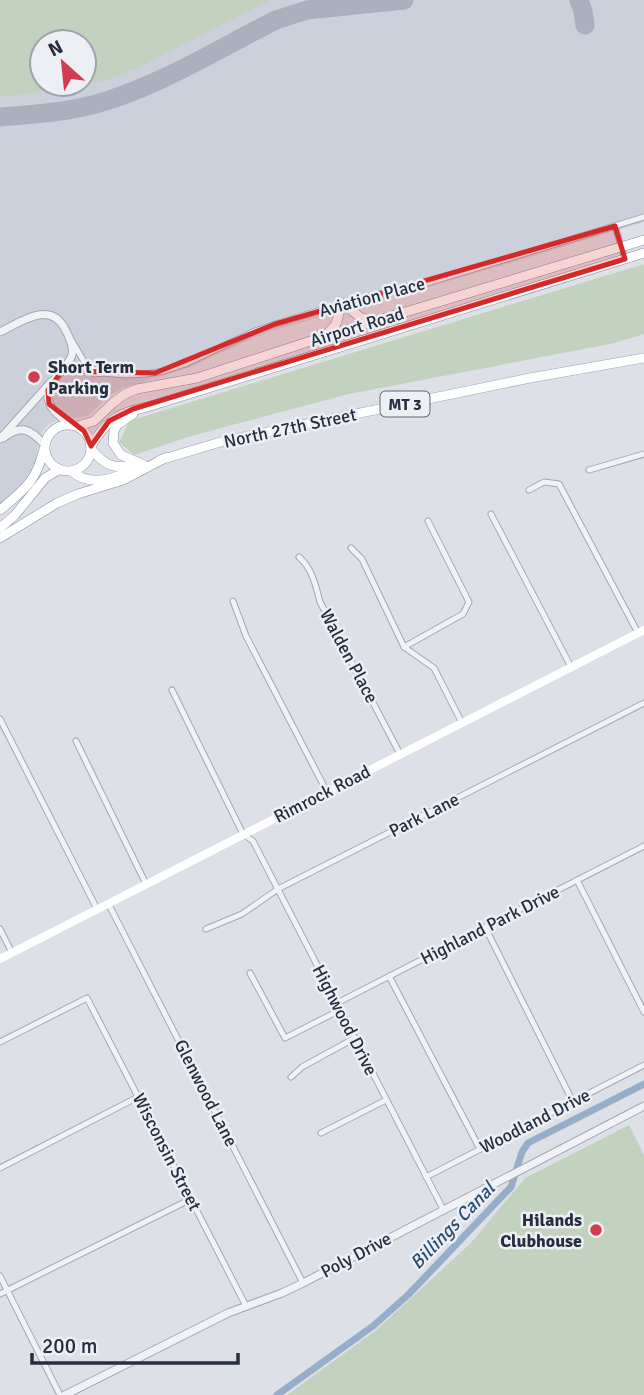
<svg xmlns="http://www.w3.org/2000/svg" width="644" height="1395" font-family="Signika,sans-serif">
	<rect width="100%" height="100%" fill="#dde1e7"/>
	<path fill="#cbd0da" fill-rule="evenodd" d="M0,0h644v222l-144,44 -69,20 -61,16 -105,31 -77,35 -65,20 -15,9 -20,19 -30,4 -10,5 -8,10 -5,28 -4,10 -11,15 -20,18zM42,42h42v42h-42z"/>
	<g fill="#c2d2be" fill-rule="evenodd">
		<path d="M0,0h270l-133,68 -31,12 -46,10 -60,7zM84,42v42h-42v-42z"/>
		<path d="M644,264v70l-29,9 -266,51 -161,43 -54,18 -15,-13 10,-21z"/>
		<path d="M629,1125l15,30v240h-357l88,-64 95,-87 55,-66z"/>
	</g>
	<g fill="none" stroke-linecap="round" stroke-linejoin="round">
		<path stroke="#96aec9" stroke-width="7" d="M277,1395l96,-69 35,-31 103,-108 11,-35 6,-9 116,-59"/>
		<g stroke="#aab0bc" stroke-width="19">
			<path d="M579,0l4,11 2,14"/>
			<path d="M0,117c36,-3 72,-5 106,-16 58,-18 116,-54 170,-81l31,-10 97,-10"/>
		</g>
		<g stroke="#a2a8b1" stroke-width="7">
			<g id="minor">
				<path d="M615,226l10,33"/>
				<path d="M72,341l14,24 3,2 13,6"/>
				<path d="M62,371l18,-3 14,6 8,-1 25,2 19,-1 18,-3 21,-7 70,-33 20,-7 86,-26 60,-13 223,-68"/>
				<path d="M589,470l55,-16"/>
				<path d="M529,490l15,-8 15,2 79,149"/>
				<path d="M491,514l80,153"/>
				<path d="M351,548l11,11 42,88 30,21 28,55"/>
				<path d="M299,557c13,11 17,29 21,45l80,152"/>
				<path d="M233,601l13,35 81,156"/>
				<path d="M404,647l59,-33 6,-12 -41,-81"/>
				<path d="M172,690l71,144 10,7 190,368"/>
				<path d="M0,719l97,190"/>
				<path d="M76,741l70,143"/>
				<path d="M577,880l67,132"/>
				<path d="M108,903l195,380"/>
				<path d="M485,927l88,175"/>
				<path d="M0,929l12,24"/>
				<path d="M206,929l36,-15 36,-25 366,-186"/>
				<path d="M250,973l35,65 55,-28"/>
				<path d="M389,976l91,173"/>
				<path d="M337,1003l307,-157"/>
				<path d="M0,1042l87,-44 159,308"/>
				<path d="M291,1077l11,-10 53,-29"/>
				<path d="M321,1133l65,-33"/>
				<path d="M0,1168l138,-71"/>
				<path d="M426,1177l218,-112"/>
				<path d="M0,1276l60,119"/>
				<path d="M0,1294l191,-95"/>
			</g>
		</g>
		<g stroke="#a2a8b1" stroke-width="9">
			<g id="tertiary">
				<path d="M0,332c21,-10 50,-32 65,-3 4,8 9,17 7,26 -5,15 -25,25 -24,42 1,13 13,20 23,28"/>
				<path d="M3,438c19,-14 27,-9 42,7"/>
				<path d="M0,439l51,-57"/>
				<path d="M65,1395l163,-82 54,-20 21,-10 341,-177"/>
			</g>
		</g>
		<g stroke="#9ca5b4" stroke-width="10">
			<g id="primary">
				<path d="M91,449c15,18 22,19 44,17"/>
				<path d="M160,460l64,-19 306,-63 114,-20"/>
				<path d="M71,471c21,18 47,6 69,-4"/>
			</g>
		</g>
		<g stroke="#848e9f" stroke-width="10">
			<g id="trunk">
				<path d="M342,303l18,14 14,4"/>
				<path d="M326,335l10,-11 6,-21"/>
				<path d="M133,414l-16,11 -3,6 -1,12 8,12 23,10"/>
				<circle cx="68" cy="448" r="23"/>
				<path d="M78,426l16,-5 20,-19 11,-8 12,-5 60,-11 129,-42 318,-96"/>
				<path d="M91,446c16,-26 26,-33 56,-39l497,-154"/>
				<path d="M0,510c25,-21 36,-28 44,-61"/>
				<path d="M0,528l15,-13 30,-37 15,-9"/>
				<path d="M0,538l57,-35 21,-9 45,-14 44,-23"/>
			</g>
		</g>
		<use href="#minor" stroke="#f0f2f6" stroke-width="5"/>
		<use href="#tertiary" stroke="#f0f2f6" stroke-width="7"/>
		<path stroke="#fff" stroke-width="8" d="M0,959l644,-329"/>
		<use href="#primary" stroke="#fff" stroke-width="9"/>
		<use href="#trunk" stroke="#fff" stroke-width="9"/>
	</g>
	<path fill="#d62828" fill-opacity="0.2" stroke="#d62828" stroke-width="5" stroke-linejoin="round" d="M615,226l10,33 -492,150 -24,12 -18,25 -7,-15 -35,-27 -1,-14 14,-19 93,2 120,-49z"/>
	<g fill="#d33b50" stroke="#ecf0f5" stroke-width="2.5">
		<circle cx="34" cy="377" r="7"/>
		<circle cx="596" cy="1230" r="7"/>
	</g>
	<g text-anchor="middle" stroke-width="5" stroke-linejoin="round" paint-order="stroke">
		<rect fill="#ecf0f5" stroke="#616876" stroke-width="2" x="380.5" y="391.5" width="49" height="25" rx="5"/>
		<g font-size="16" font-weight="bold" fill="#262e3f">
			<text x="405" y="410">MT 3</text>
		</g>
		<g font-size="18" fill="#262e3f" stroke="#ecf0f5">
			<text transform="translate(372 297) rotate(-15)" y="6">Aviation Place</text>
			<text transform="translate(357 327) rotate(-17)" y="6">Airport Road</text>
			<text transform="translate(290 428) rotate(-12)" y="6">North 27th Street</text>
			<text transform="translate(349 656) rotate(62)" y="6">Walden Place</text>
			<text transform="translate(322 794) rotate(-27)" y="6">Rimrock Road</text>
			<text transform="translate(424 815) rotate(-27)" y="6">Park Lane</text>
			<text transform="translate(490 925) rotate(-27)" y="6">Highland Park Drive</text>
			<text transform="translate(345 1020) rotate(63)" y="6">Highwood Drive</text>
			<text transform="translate(206 1093) rotate(63)" y="6">Glenwood Lane</text>
			<text transform="translate(535 1121) rotate(-27)" y="6">Woodland Drive</text>
			<text transform="translate(167 1152) rotate(63)" y="6">Wisconsin Street</text>
			<text transform="translate(356 1255) rotate(-28)" y="6">Poly Drive</text>
		</g>
		<g font-size="18" font-weight="bold" fill="#262e3f" stroke="#ecf0f5" text-anchor="start">
			<text x="48" y="373">Short Term<tspan x="48" dy="21">Parking</tspan></text>
			<text x="582" y="1226" text-anchor="end">Hilands<tspan x="582" dy="21">Clubhouse</tspan></text>
		</g>
		<g font-size="19" font-style="italic" fill="#2e4c74" stroke="#ecf0f5">
			<text transform="translate(452 1225) rotate(-46)" y="7">Billings Canal</text>
		</g>
	</g>
	<g transform="translate(63 63) rotate(333)"><circle r="33" fill="#ecf0f5" stroke="#9da2ac" stroke-width="2"/>
	<path d="M0-5L12 26L0 18L-12 26Z" fill="#d33b50"/>
	<text y="-10" font-size="19" font-weight="bold" text-anchor="middle" fill="#262e3f">N</text>
	</g>
	<path d="M32 1353v10h206v-10" fill="none" stroke="#262e3f" stroke-width="3.5"/>
	<text x="42" y="1353" font-size="21" fill="#262e3f" stroke="#ecf0f5" stroke-width="5" paint-order="stroke">200 m</text>
</svg>
